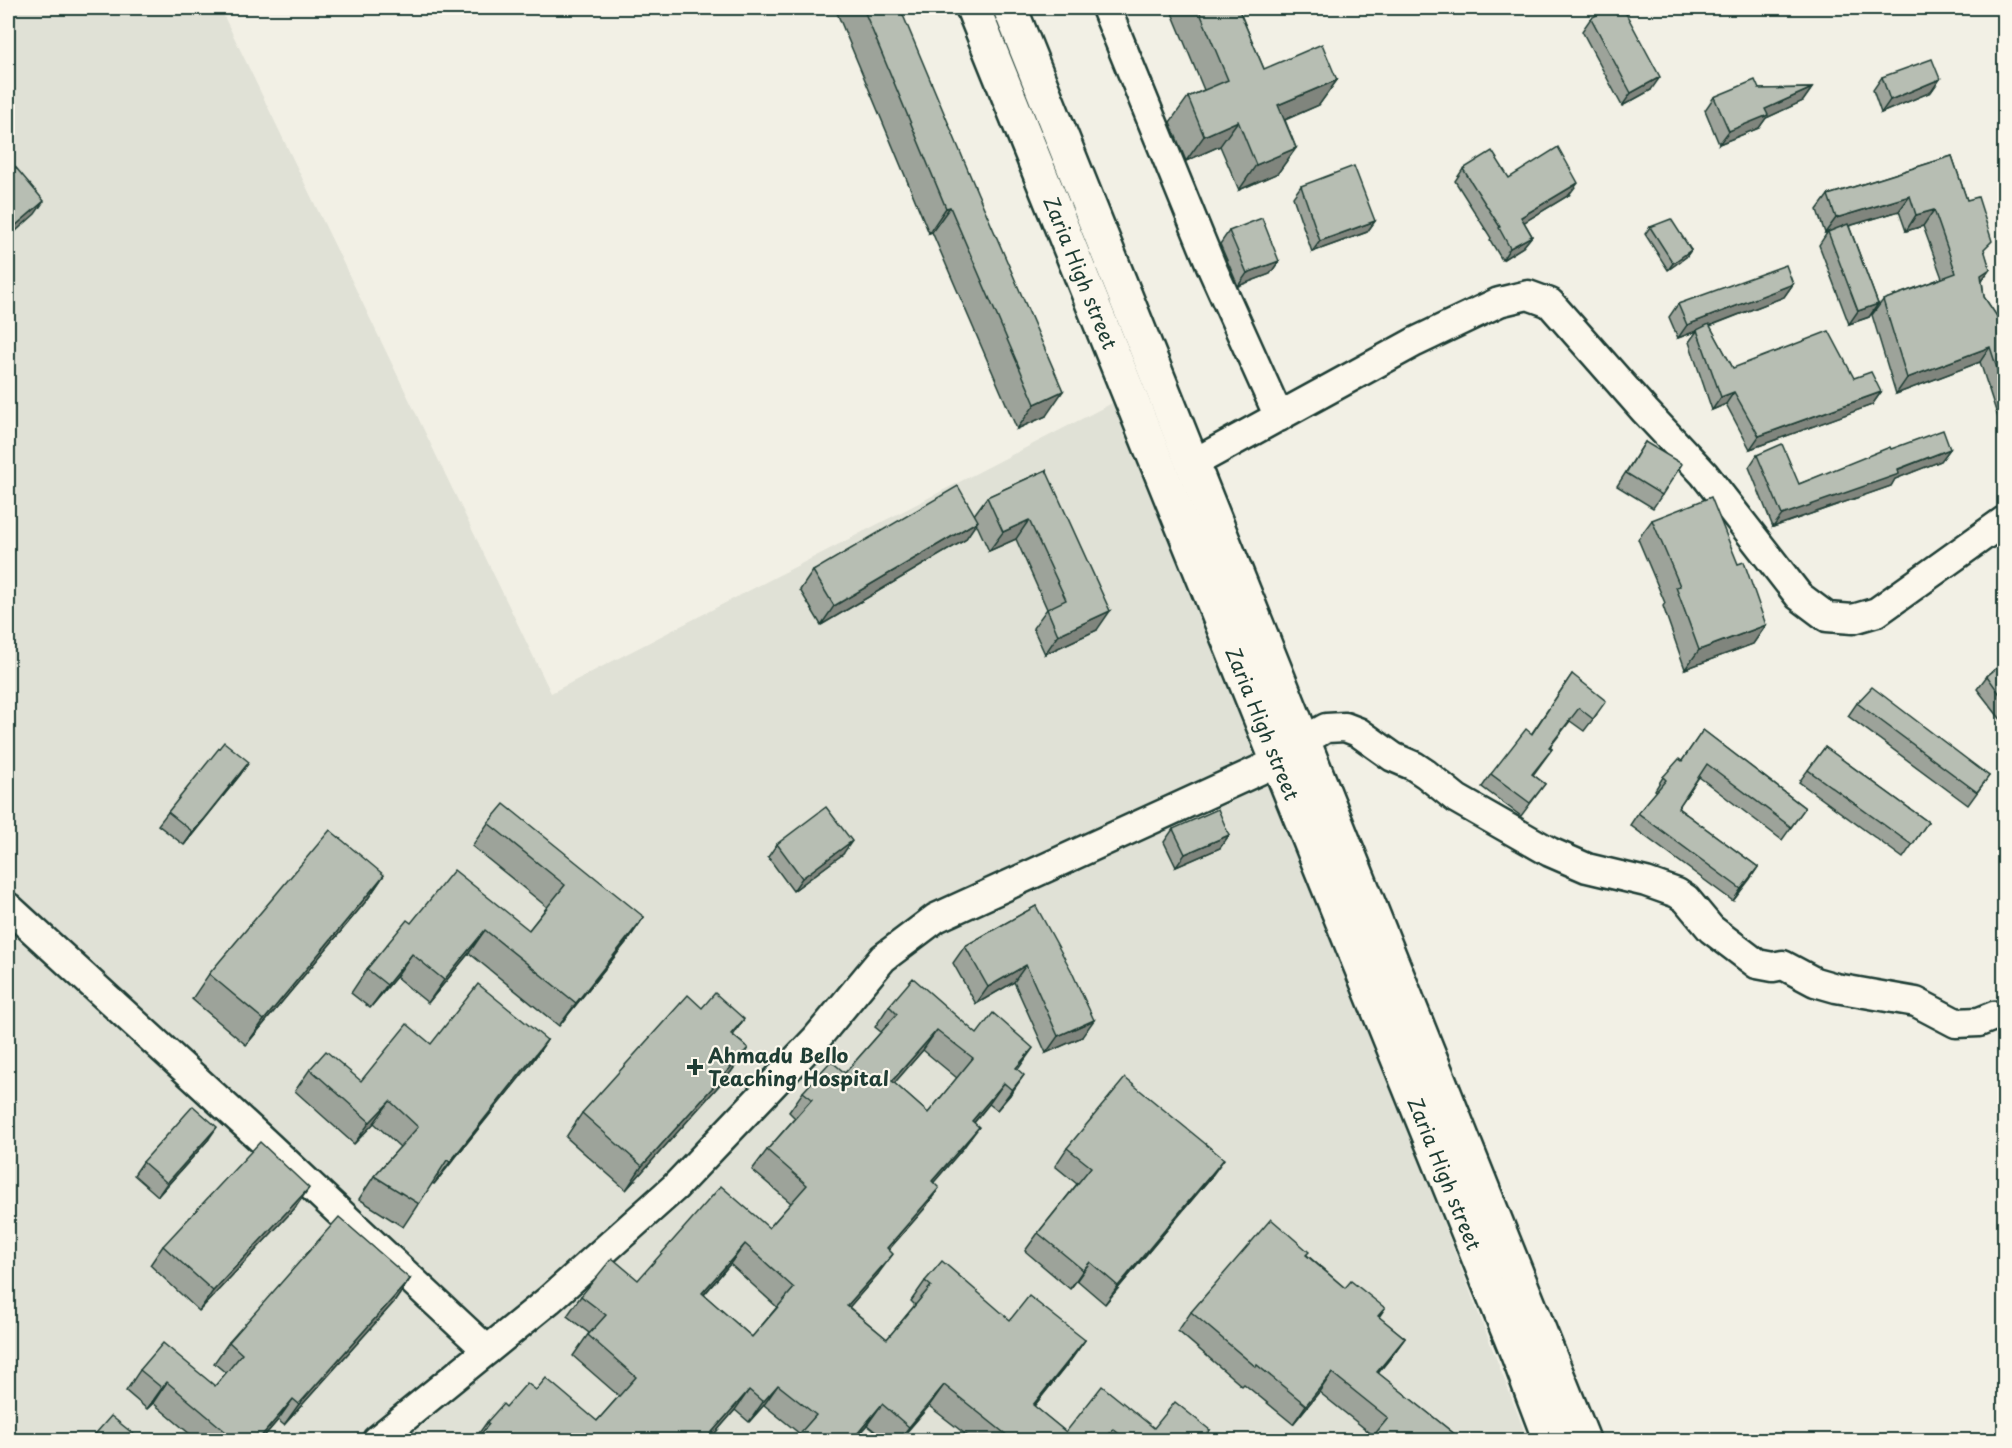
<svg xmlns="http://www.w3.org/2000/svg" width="2012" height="1448" font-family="'Playpen Sans',sans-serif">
	<rect width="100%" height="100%" fill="#f2f0e5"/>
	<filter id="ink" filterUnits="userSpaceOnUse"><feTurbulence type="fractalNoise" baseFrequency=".0167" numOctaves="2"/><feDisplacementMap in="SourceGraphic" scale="12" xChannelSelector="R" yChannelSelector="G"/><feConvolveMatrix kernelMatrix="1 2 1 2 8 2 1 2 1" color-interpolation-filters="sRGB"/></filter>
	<g filter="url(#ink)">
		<path fill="#e0e1d6" d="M8,8h212l331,685 571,-295 406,1042h-1520z"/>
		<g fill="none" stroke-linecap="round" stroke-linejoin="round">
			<g stroke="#1f3d34" stroke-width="33">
				<g id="minor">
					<path d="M1106,8l106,260 67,149"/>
					<path d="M1192,464l223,-122 84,-40 29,-7 22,8 95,108 59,63 95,122 28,21 26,2 24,-7 127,-91"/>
					<path d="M1303,741l23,-13 19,-1 13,5 35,25 21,9 12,8 31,25 93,53 37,16 59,14 31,11 9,6 25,30 46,35 16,3 10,-2 32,17 21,6 80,14 40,21 23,-1 15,-6 10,-1"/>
					<path d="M8,907l251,230 228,213"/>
					<path d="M377,1440l172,-140 126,-113 141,-148 67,-81 53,-40 341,-156"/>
				</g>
			</g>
			<g stroke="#1f3d34" stroke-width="38">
				<g id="primary">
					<path d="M973,8l545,1347 32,85"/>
					<path d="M1010,8l573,1432"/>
				</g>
			</g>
			<use href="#minor" stroke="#fbf7ec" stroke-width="28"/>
			<use href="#primary" stroke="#fbf7ec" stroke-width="33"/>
		</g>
		<g fill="#9da39a" stroke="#1f3d34" stroke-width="1.5" fill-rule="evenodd">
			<path d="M835,8h65l146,408 -29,13 -85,-197 -3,1z"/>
			<path d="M1170,8h68l26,61 73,11 -18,25 -34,15 11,28 -18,25 -39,17 -19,-44 -34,15 -16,-39 18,-25 16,-7z"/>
			<path d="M1591,18l60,72 -29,16 -40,-75z"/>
			<path d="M1882,77l58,2 -9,13 -50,21 -8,-23z"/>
			<path d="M1812,88l-9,13 -37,17 -7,10 -40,16 -14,-34 9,-13 45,-8z"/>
			<path d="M1952,156l38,113 -8,11 2,17 20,30v109l-24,-74 -84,32 -24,-79 11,-15 59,-22 -19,-52 -17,5 -7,-20 -50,15 29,78 -9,13 -20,7 -30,-79 8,-12h-2l-8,-23 11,-15z"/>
			<path d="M1463,169l106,26 -45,27 8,14 -9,11 -21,13 -12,-20 1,-2 -36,-57z"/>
			<path d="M1301,186l74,35 -8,11 -55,20 -19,-55z"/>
			<path d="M1650,227l41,23 -5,7 -18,13 -23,-36z"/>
			<path d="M1229,231l50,30 -9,13 -32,12 -18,-42z"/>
			<path d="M1793,284l-9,13 -74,29 23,42 121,10 27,14 -9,13 -122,44 -24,-45 -14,6 -23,-68 8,-11 -19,7 -9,-21 9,-13z"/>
			<path d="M1645,442l17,53 -9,13 -36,-22z"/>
			<path d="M1891,449h59l-9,12 -46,18 -4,7 -118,41 -24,-60 8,-12 42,29z"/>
			<path d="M1046,470l51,160 -52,24 -12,-26 14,-19 -31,-70 -27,12 -13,-28 -11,17 -144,85 -21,-35 13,-19 161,-56 13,-18z"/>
			<path d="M1652,520l114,105 -13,19 -68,25 -22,-63 2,-3 -27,-64z"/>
			<path d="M2004,662v57l-2,2 -25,-32 10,-13z"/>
			<path d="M1572,674l25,40 -13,17 -14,-10 -20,26 2,2 -19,26 12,9 -24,32 -39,-29 9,-13 41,-41z"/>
			<path d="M1857,703l132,73 -21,29 -120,-89z"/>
			<path d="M1703,730l102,78 -23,32 -83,-63 -21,31 80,59 -25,34 -103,-76 8,-12 19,-22 -2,-1 8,-13 19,-16z"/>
			<path d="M1825,747l103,75 -25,36 -104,-76z"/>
			<path d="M249,762l-9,13 -56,70 -26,-20 10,-13z"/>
			<path d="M488,823l156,94 -16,23 -69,86 -90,-73 -41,50 -32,-26 -26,31 -19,-15 16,-24 44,-46 118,7 18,-23 -75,-61z"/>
			<path d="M1173,829l56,6 -9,13 -44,19 -12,-25z"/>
			<path d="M777,844l66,10 -50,37 -25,-34z"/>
			<path d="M384,875l-17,25 -121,145 -54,-46 17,-25z"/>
			<path d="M1036,906l46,131 -36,16 -32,-71 -38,22 -23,-41 12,-17z"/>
			<path d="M889,1006l129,63 -8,26 -13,15 -8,-6 -15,19 -10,24 -31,36 -8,25 -37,42 -10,24 -29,33 38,32 28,-34 -4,-4 14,-20 85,39 75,20 -15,21 -36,45 32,26 88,-4 56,2 -6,7 4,3h-235l-44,-34 -29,34h-14l-19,-15 -67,9 -36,-29 -15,17 -14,-12 -26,30h-235l13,-18 19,-15 30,-17 61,31 22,-25 -46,-40 16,-23 -22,-17 14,-20 57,-16 131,-52 22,-25 -39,-33 15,-20 28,-32 -6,-6 14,-20 42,-19 36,-41 -6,-5zM923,1050l34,28 -29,35 -34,-30zM730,1264l47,43 -25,30 -48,-42z"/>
			<path d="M733,1035l15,13 -17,24 -105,118 -60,-53 16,-24z"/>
			<path d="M547,1040l-15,22 -98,122 -2,-1 -29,44 -44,-28 15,-23 26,-29 -26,-24 -20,21 -59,-53 15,-22 51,12 70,-37z"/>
			<path d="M208,1140l-50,56 -24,-21 9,-13z"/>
			<path d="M1067,1148l144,29 -106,127 -28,-24 -7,9 -45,-38 13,-18 39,-49 -22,-18z"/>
			<path d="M295,1208l-96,103 -49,-46 13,-19z"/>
			<path d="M1307,1255l38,33 40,20 -6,9 26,21 -14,19 -13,16 84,67 -88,-4 -55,-44 -26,32 -49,-40 -2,2 -64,-55 13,-19z"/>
			<path d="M410,1279l-15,22 -111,124 -6,-5 -17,20h-64l-44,-37 -6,6 -21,-18 14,-21 75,16 11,-13 -12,-10 15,-21z"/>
		</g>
		<g fill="#80857d" stroke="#1f3d34" stroke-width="1.5">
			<path d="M1660,77l-9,13 -29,16 9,-13z"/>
			<path d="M1940,79l-9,13 -50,21 9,-13z"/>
			<path d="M1337,80l-18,25 -58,25 17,-25z"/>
			<path d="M1812,88l-9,13 -37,17 -7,10 -40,16 10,-13 36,-22z"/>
			<path d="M1238,121l-18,25 -34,15 18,-25z"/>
			<path d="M1296,148l-18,25 -39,17 17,-25z"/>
			<path d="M1578,183l-9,12 -56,34 8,-12z"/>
			<path d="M1910,196l-11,15 -74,22 11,-15z"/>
			<path d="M44,201l-9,13 -27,24v-6z"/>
			<path d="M950,207l-18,25 -3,1 17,-25z"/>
			<path d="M1934,210l-11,16 -17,5 10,-16z"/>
			<path d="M1375,221l-8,11 -55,20 8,-11z"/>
			<path d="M1532,236l-9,11 -21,13 8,-12z"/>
			<path d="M1691,250l-5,7 -18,13 5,-7z"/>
			<path d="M1279,261l-9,13 -32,12 9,-13z"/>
			<path d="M1990,269l-11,15 2,-9z"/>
			<path d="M1793,284l-9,13 -106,41 9,-13z"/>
			<path d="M1878,304l-9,13 -20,7 9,-13z"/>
			<path d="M1990,347l-10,15 -84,32 11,-16z"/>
			<path d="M1063,391l-17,25 -29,13 18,-25z"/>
			<path d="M1734,392l-8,12 -14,6 9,-13z"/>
			<path d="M1881,392l-9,13 -122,44 9,-13z"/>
			<path d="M1950,449l-9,12 -46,18 -4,7 -118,41 9,-12z"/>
			<path d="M1029,520l-13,19 -27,12 14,-19z"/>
			<path d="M978,521l-13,19 -144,85 13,-19z"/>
			<path d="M1110,611l-13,19 -52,24 13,-19z"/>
			<path d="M1766,625l-13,19 -68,25 14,-19z"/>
			<path d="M249,762l-9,13 -56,70 9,-13z"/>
			<path d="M1229,835l-9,13 -44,19 9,-13z"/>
			<path d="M852,841l-9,13 -50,37 9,-13z"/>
			<path d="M1758,867l-8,12 -17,22 8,-12z"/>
			<path d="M384,875l-17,25 -121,145 18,-25z"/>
			<path d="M644,917l-16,23 -69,86 17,-23z"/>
			<path d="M485,930l-16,23 -41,50 16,-23z"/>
			<path d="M412,954l-16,23 -26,31 17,-23z"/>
			<path d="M1026,965l-12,17 -38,22 12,-17z"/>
			<path d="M744,1019l-16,24 3,-9z"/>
			<path d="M1094,1020l-12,17 -36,16 12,-17z"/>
			<path d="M937,1030l-14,20 -45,52 14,-21z"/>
			<path d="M547,1040l-15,22 -98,122 16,-22z"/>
			<path d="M748,1048l-17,24 -105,118 16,-24z"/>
			<path d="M1033,1048l-14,20 -14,17 11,-17z"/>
			<path d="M1024,1075l-14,20 -13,15 15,-20z"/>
			<path d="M1004,1083l-15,21 -31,38 14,-21z"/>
			<path d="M390,1101l-16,22 -20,21 16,-22z"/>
			<path d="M217,1127l-9,13 -50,56 9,-13z"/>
			<path d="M979,1127l-15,20 -47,55 15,-21z"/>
			<path d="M1224,1159l-13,18 -106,127 13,-18z"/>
			<path d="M309,1188l-14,20 -96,103 14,-20z"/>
			<path d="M939,1188l-14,20 -53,61 15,-21z"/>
			<path d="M745,1244l-15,20 -43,50 15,-21z"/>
			<path d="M893,1254l-15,20 -45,52 14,-20z"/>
			<path d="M1090,1262l-13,18 -7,9 13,-19z"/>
			<path d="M410,1279l-15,22 -111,124 15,-21z"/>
			<path d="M1405,1338l-14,19 -28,35 14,-20z"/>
			<path d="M1085,1340l-15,21 -51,64 14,-20z"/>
			<path d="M1332,1373l-13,19 -26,32 13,-19z"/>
			<path d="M167,1382l-14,21 -6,6 15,-21z"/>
			<path d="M778,1385l-14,20 -15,17 14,-20z"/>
			<path d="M944,1385l-15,21 -30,34 10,-13z"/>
			<path d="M749,1390l-14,20 -26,30h-4z"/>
			<path d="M293,1399l-15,21 -17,20h-3z"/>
			<path d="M882,1404l-15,21 -13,15h-2z"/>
		</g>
		<g fill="#b7beb3" stroke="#1f3d34" stroke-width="1.5" fill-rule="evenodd">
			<path d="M863,8h37l78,186 85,197 -28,13 -85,-197 -4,1z"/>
			<path d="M1198,8h40l26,61 58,-25 15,36 -59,25 18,43 -40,17 -18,-44 -34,15 -16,-39 40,-17z"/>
			<path d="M1609,8h14l37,69 -29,16 -40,-75z"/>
			<path d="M1932,59l8,20 -50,21 -8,-23z"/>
			<path d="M1755,80l4,9 53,-1 -47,21 3,6 -39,16 -15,-34z"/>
			<path d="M1558,147l20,36 -57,34 11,19 -22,12 -11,-20 1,-1 -37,-58 29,-18 17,27z"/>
			<path d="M1952,156l15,44 11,-3 14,44 -8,8 6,20 -9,6 3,22 20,30v63l-14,-43 -83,31 -24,-78 73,-27 -22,-63 -18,5 -6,-19 -74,22 -8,-23z"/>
			<path d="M12,163l32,38 -36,31v-65z"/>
			<path d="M1354,166l21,55 -55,20 -19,-55z"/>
			<path d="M1262,218l17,43 -32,12 -18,-42z"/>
			<path d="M1671,219l20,31 -18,13 -23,-36z"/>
			<path d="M1848,224l30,80 -20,7 -30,-79z"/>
			<path d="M1786,265l7,19 -106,41 -9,-21z"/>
			<path d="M1709,324l24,44 96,-37 25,47 17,-6 10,20 -122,44 -25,-44 -13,5 -24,-67z"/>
			<path d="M1943,430l7,19 -52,20 1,5 -117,41 -25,-60 25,-11 17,40 91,-37 1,2z"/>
			<path d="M1645,442l37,22 -20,31 -36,-22z"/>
			<path d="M1046,470l64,141 -52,24 -11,-26 19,-9 -37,-80 -26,12 -16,-35z"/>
			<path d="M958,486l20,35 -144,85 -21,-35z"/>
			<path d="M1711,497l27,67 6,-2 22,63 -67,25 -23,-63 4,-1 -28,-66z"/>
			<path d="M2004,662v38l-17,-24z"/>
			<path d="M1572,674l34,27 -13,18 -14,-11 -30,39 3,2 -20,25 13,10 -15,19 -39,-29 35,-45 6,5z"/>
			<path d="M1872,687l117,89 -12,16 -120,-89z"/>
			<path d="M1703,730l102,78 -14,19 -84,-63 -29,44 80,59 -17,22 -103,-76 28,-33 -3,-3 16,-18 3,2z"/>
			<path d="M224,742l25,20 -56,70 -25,-20z"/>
			<path d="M1825,747l103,75 -16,23 -104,-75z"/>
			<path d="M504,804l140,113 -68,86 -91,-73 -41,50 -32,-26 -25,31 -20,-16 40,-49 4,3 43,-53 75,60 36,-45 -77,-62z"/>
			<path d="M826,807l26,34 -50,37 -25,-34z"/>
			<path d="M1218,809l11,26 -44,19 -12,-25z"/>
			<path d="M330,830l54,45 -120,145 -55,-46z"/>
			<path d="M1036,906l35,64 23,50 -36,16 -32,-71 -38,22 -23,-41z"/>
			<path d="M913,978l64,56 16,-21 40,35 -17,20 8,7 -12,15 -8,-7 -32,38 7,6 -47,54 7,7 -52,60 6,6 -46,52 40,33 44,-53 -6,-5 17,-20 68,59 19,-24 56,44 -52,65 33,27 36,-46 52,42 21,-26 35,28 -6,7 4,3h-73l-5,-4 -3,4 -14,-11 -8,11h-92l-69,-55 -35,42 -27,-23 -30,36h-58l22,-25 -38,-30 -15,17 -14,-12 -44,50h-229l13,-16 -2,-2 16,-18 3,3 21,-24 9,7 10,-12 51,43 39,-44 -48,-42 18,-20 -25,-19 31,-38 26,22 83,-94 48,42 38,-43 -40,-35 45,-51 -9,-7 28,-31 14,12 52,-59 -8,-8zM937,1030l36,28 -45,55 -36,-32zM745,1244l49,44 -42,49 -50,-44z"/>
			<path d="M478,984l69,56 -97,122 -3,-2 -28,44 -45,-28 44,-49 -28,-26 -20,21 -60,-53 16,-18 35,30 46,-57 24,20z"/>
			<path d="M715,993l29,26 -13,15 17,14 -106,118 -60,-53 106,-118 14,13z"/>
			<path d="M1125,1078l99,81 -106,127 -28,-24 -7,8 -45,-37 53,-66 -24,-19z"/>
			<path d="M193,1106l24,21 -50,56 -24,-21z"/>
			<path d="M260,1142l49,46 -96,103 -50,-45z"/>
			<path d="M339,1217l71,62 -111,125 -6,-5 -35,41h-39l7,-8 -59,-50 -5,6 -22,-18 23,-27 52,43 27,-32 -13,-12z"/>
			<path d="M1271,1219l38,33 -3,3 39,33 6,-7 34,27 -7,8 27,22 -28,34 85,68h-92l18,-22 -56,-45 -26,32 -49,-40 -1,2 -65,-55z"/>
			<path d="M111,1416l30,24h-51z"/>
			<path d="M413,1433l9,7h-15z"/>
			<path d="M1983,1438l17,2h-17z"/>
		</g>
	</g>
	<path fill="#1f3d34" stroke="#fbf7ec" stroke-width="2" d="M692 1058h6v6h6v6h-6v6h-6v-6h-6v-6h6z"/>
	<g text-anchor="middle" stroke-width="4.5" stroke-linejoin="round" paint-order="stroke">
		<g font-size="20" fill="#1f3d34" stroke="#fbf7ec">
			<text transform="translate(1080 273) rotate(68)" y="7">Zaria High street</text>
			<text transform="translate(1262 724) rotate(68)" y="7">Zaria High street</text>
			<text transform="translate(1444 1174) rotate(68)" y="7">Zaria High street</text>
		</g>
		<g font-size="20" font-weight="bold" fill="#1f3d34" stroke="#fbf7ec" text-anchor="start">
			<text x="708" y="1063">Ahmadu Bello<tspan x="708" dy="23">Teaching Hospital</tspan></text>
		</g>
	</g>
	<rect width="2012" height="1448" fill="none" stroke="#fbf7ec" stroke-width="30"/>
	<rect x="15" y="15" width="1982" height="1418" fill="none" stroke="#1f3d34" stroke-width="2" filter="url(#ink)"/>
</svg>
